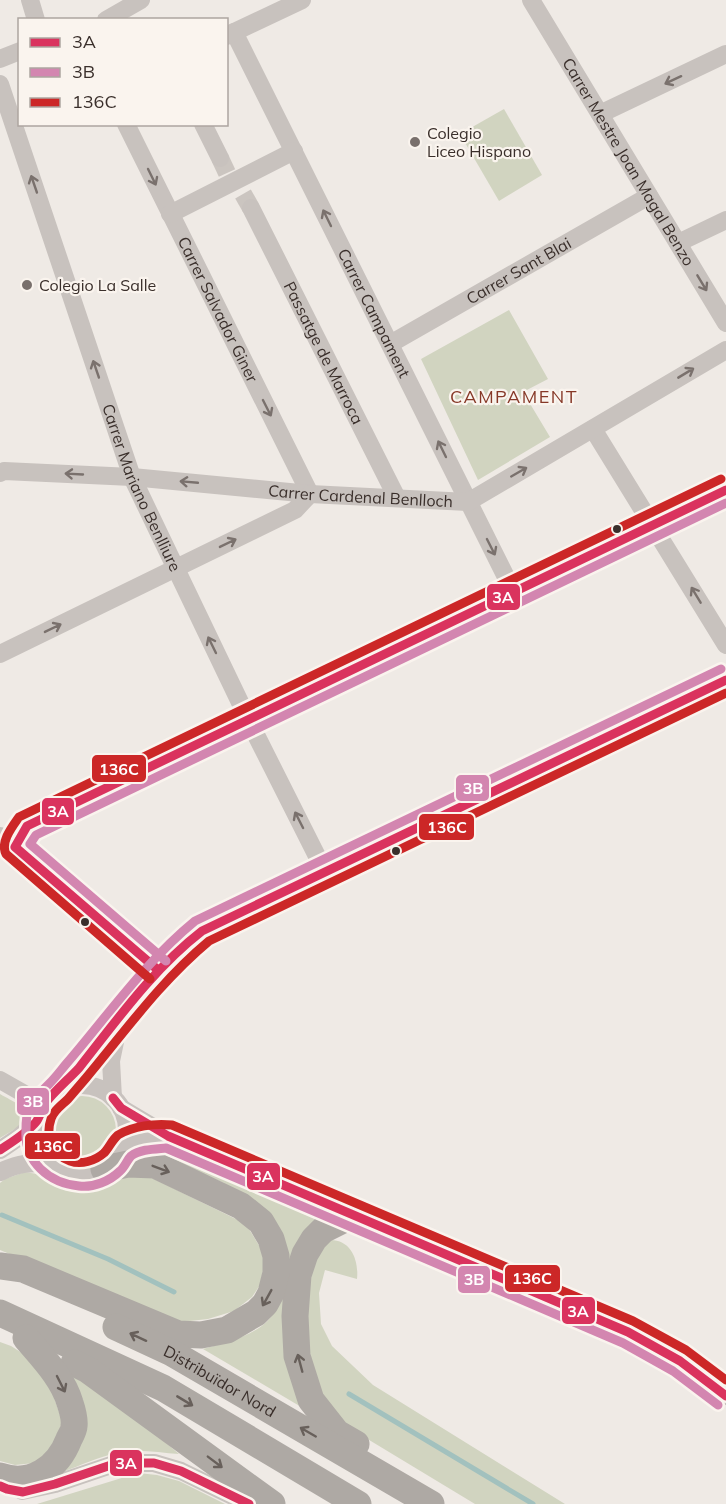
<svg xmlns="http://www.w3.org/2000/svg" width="726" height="1504" font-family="Mulish,sans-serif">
	<rect width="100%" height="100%" fill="#efeae5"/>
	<g fill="#d1d4c0">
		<path d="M504,109l38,66 -43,26 -39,-67z"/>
		<path d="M509,310l39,69 -25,13 27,45 -72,43 -57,-121z"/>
		<path d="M0,1094c13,8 28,11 25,29l-25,15z"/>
		<circle cx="82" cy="1130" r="34"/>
		<path d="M165,1144l48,20 112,50 -20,23 3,174 -105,-62c22,-6 57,-14 70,-35 6,-8 8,-21 11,-31l-60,-100 -41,-18 -38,-12 -2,-4 2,-3z"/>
		<path d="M25,1172l12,2 23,12 16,4 17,-1 17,-5 9,-8 21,-4 106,52 17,28 1,14 -4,19 -8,12 -18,14 -26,8 -27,3 -31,-9 -150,-63v-67l5,-4z"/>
		<path d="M329,1240c22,-1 30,20 28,39l-32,-9 -6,23 2,31 11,22 41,39 192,119h-90l-129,-78 -33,-44 -6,-59 1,-51z"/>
		<path d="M0,1342l11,4 22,14 14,17 15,44 -5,19 -10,13 -13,10 -19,2 -15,-4z"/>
		<path d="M69,1374l36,17 74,63c-20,-1 -42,-6 -62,-1 -19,4 -36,12 -54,19z"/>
		<path d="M138,1473l19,2 22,6 46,23h-188z"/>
	</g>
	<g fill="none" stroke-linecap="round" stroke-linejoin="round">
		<g stroke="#a2c1be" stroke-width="5">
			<path d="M2,1215l106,44 66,33"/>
			<path d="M349,1394l184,110"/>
		</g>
		<g stroke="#cbc5c0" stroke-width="18" stroke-dasharray="18 9" stroke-linecap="butt">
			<path d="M220,158l7,15"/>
			<path d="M243,194l8,14"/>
		</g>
		<g stroke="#c8c2be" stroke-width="18">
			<path d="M30,0l6,20"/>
			<path id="s1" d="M531,0l195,323"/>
			<path d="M106,20l35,-20"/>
			<path id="s2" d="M234,32l280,561"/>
			<path d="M226,36l76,-36"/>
			<path d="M0,59l20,-8"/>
			<path id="s3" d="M0,84l132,393 116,242 77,153"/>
			<path d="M600,114l126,-60"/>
			<path id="s4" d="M126,124l184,370"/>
			<path d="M203,124l17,34"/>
			<path id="s5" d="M251,208l146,290"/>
			<path d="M170,214l124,-63"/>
			<path d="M678,243l48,-23"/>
			<path id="s6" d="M390,344l259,-148"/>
			<path d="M593,429l133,216"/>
			<path id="s7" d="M0,473l4,-2 128,6 178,17 158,8 258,-152"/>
			<path d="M0,654l295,-144 15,-16"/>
			<path d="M0,836l158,134"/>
			<path d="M15,847l12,-21 699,-336"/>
			<path d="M0,1080l44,25"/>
			<circle cx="82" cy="1130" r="45"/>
			<path d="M58,1092c48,-54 86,-116 144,-161l524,-251"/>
			<path d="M113,1098l-2,-37 9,-43"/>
			<path d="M121,1108l47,28 460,196c38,18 67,37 98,64"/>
			<path d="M124,1146l16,-7 28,-3"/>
			<path d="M0,1150l19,-13 18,-16"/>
			<path d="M0,1172c19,-9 30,-10 51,-8"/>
			<path d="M22,1491l33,-7 62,-21h37l27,8 68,33"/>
		</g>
		<g stroke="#aea9a4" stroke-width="27">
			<path d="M353,1215l-30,15 -9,9 -9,15 -7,21 -3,41 2,40 14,44 26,33 19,11"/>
			<path d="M0,1266l23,3 155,65 23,1 26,-5 29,-17 9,-9 6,-11 5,-20v-17l-5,-17 -10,-17 -20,-16 -86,-41 -27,-1 -24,5"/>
			<path d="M0,1313l163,75 195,116"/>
			<path id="s8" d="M116,1327l56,26 259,151"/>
			<path d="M74,1363l14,7 184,134"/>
			<path d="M0,1476c31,11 58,-8 69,-37 2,-4 5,-9 5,-13 1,-7 -2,-17 -4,-23 -7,-25 -28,-46 -44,-65"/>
		</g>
		<g stroke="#faf4ee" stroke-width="14">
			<g id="bus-1">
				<path d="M158,970l-143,-123 12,-21 699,-336"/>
				<path d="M113,1098l8,10 47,28 460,196 52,29 46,35"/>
				<path d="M0,1150c12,-8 27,-17 36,-28 4,-5 5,-12 8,-17 9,-13 24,-25 35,-37 38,-48 74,-99 123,-137l524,-251"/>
				<path d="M0,1486l7,3 16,3 32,-8 62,-21h37l27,8 68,33"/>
			</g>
		</g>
		<g stroke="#faf4ee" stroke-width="14">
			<g id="bus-2">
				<path d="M166,961l-136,-117 6,-9 690,-332"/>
				<path d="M718,1405l-45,-34 -50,-28 -457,-195c-11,1 -26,1 -35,8 -4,4 -6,11 -11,15 -10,10 -27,17 -41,15 -30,-3 -55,-24 -53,-56 0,-7 0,-15 3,-22 5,-10 13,-17 20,-24 7,-7 12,-14 18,-21 42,-49 78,-101 128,-142l526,-252"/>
			</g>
		</g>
		<g stroke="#faf4ee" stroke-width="14">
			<g id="bus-3">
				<path d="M726,693l-517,248c-48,40 -83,89 -123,137 -6,7 -12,14 -18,21 -6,6 -15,12 -17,20 -6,17 2,36 19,42 11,4 25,0 34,-8 5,-5 8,-13 14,-18 15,-9 37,-12 54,-10l461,196 53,29 40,30"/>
				<path d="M150,979l-144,-125c-6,-12 6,-27 13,-37l702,-338"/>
			</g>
		</g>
		<use href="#bus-1" stroke="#da335e" stroke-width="9"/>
		<use href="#bus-2" stroke="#d386b0" stroke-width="9"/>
		<use href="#bus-3" stroke="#cc2727" stroke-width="9"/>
	</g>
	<defs><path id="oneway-shaft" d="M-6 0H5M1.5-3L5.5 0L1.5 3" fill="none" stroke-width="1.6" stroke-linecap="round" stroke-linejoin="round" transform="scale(1.5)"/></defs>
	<g stroke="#7a716d">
		<use href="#oneway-shaft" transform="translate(673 80) rotate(155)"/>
		<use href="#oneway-shaft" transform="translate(152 177) rotate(64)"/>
		<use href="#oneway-shaft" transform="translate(34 184) rotate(-109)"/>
		<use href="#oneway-shaft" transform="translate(327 218) rotate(-116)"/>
		<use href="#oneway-shaft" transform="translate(702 283) rotate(59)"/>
		<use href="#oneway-shaft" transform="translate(96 369) rotate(-109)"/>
		<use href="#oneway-shaft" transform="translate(686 373) rotate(-31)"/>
		<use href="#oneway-shaft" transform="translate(267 408) rotate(63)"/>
		<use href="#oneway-shaft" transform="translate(442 449) rotate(-116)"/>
		<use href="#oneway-shaft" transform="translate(519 472) rotate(-30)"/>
		<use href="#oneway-shaft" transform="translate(74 474) rotate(-177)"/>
		<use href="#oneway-shaft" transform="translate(189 482) rotate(-175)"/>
		<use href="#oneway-shaft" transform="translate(228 543) rotate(-26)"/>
		<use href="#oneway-shaft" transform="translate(491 547) rotate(63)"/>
		<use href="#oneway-shaft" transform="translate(696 595) rotate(-121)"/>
		<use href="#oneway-shaft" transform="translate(53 628) rotate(-26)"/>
		<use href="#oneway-shaft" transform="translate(212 645) rotate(-116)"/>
		<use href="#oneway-shaft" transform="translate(299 820) rotate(-117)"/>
	</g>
	<g stroke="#68605b">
		<use href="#oneway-shaft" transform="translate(161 1169) rotate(21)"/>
		<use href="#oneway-shaft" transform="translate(267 1298) rotate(119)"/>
		<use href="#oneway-shaft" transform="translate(138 1337) rotate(-155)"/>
		<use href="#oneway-shaft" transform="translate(300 1363) rotate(-105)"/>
		<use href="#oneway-shaft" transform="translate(61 1384) rotate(63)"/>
		<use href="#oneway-shaft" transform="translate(185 1401) rotate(31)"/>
		<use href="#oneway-shaft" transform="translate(308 1432) rotate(-150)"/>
		<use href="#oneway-shaft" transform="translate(215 1462) rotate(37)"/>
	</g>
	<g fill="#79706c" stroke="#faf4ee" stroke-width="2">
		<circle cx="415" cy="142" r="6"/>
		<circle cx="27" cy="285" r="6"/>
	</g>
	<g fill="#3a2f2b" stroke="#faf4ee" stroke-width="2">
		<circle cx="617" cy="529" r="5"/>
		<circle cx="396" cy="851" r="5"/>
		<circle cx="85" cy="922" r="5"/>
	</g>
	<g text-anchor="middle" stroke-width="4.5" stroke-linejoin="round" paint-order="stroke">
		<g font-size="16" fill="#3a2f2b" stroke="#faf4ee" text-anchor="start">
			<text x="427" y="139">Colegio<tspan x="427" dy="18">Liceo Hispano</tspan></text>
			<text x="39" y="291">Colegio La Salle</text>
		</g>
		<g font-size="16" fill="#3a2f2b" stroke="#faf4ee">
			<text dy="6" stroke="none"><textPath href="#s1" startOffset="189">Carrer Mestre Joan Magal Benzo</textPath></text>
			<text dy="6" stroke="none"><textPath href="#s6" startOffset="148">Carrer Sant Blai</textPath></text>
			<text dy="6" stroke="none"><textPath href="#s4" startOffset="207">Carrer Salvador Giner</textPath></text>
			<text dy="6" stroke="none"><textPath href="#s2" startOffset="314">Carrer Campament</textPath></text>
			<text dy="6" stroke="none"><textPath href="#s5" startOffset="162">Passatge de Marroca</textPath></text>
			<text dy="6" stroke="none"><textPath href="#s3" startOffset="428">Carrer Mariano Benlliure</textPath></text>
			<text dy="6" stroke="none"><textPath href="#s7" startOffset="362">Carrer Cardenal Benlloch</textPath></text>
			<text dy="6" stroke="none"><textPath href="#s8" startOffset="117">Distribuïdor Nord</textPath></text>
		</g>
		<g font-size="18" letter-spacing="1.5" fill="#863827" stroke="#faf4ee">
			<text x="514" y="403">CAMPAMENT</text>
		</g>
	</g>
	<g stroke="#faf4ee" stroke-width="2">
		<rect x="486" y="583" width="35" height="28" rx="6" fill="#da335e"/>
		<rect x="91" y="754" width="56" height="29" rx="6" fill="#cc2727"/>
		<rect x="455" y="774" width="35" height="28" rx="6" fill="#d386b0"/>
		<rect x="41" y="797" width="34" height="29" rx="6" fill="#da335e"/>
		<rect x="418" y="813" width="57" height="28" rx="6" fill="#cc2727"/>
		<rect x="16" y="1087" width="34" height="29" rx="6" fill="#d386b0"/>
		<rect x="24" y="1132" width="57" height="28" rx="6" fill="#cc2727"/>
		<rect x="246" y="1162" width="35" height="29" rx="6" fill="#da335e"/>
		<rect x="504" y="1264" width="57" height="29" rx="6" fill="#cc2727"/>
		<rect x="457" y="1265" width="34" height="29" rx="6" fill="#d386b0"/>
		<rect x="561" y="1296" width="35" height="29" rx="6" fill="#da335e"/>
		<rect x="109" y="1449" width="34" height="28" rx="6" fill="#da335e"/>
	</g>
	<g font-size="16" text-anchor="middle" font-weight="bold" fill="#fff">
		<text x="503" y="603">3A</text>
		<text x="119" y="775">136C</text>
		<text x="473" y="794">3B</text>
		<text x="58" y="817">3A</text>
		<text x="447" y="833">136C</text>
		<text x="33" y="1107">3B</text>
		<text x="53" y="1152">136C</text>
		<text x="263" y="1182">3A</text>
		<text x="532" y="1284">136C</text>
		<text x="474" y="1285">3B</text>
		<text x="578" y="1317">3A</text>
		<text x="126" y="1469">3A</text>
	</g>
	<rect x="18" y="18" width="210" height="108" fill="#faf4ee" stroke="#ada5a0" stroke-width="1.5"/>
	<rect x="30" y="38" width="30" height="9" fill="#da335e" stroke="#ada5a0" stroke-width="1.5"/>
	<text x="72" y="48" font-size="18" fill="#3a2f2b">3A</text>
	<rect x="30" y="68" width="30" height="9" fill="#d386b0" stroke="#ada5a0" stroke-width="1.5"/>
	<text x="72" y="78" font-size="18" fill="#3a2f2b">3B</text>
	<rect x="30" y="98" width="30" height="9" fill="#cc2727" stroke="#ada5a0" stroke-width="1.5"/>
	<text x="72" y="108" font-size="18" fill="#3a2f2b">136C</text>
</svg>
